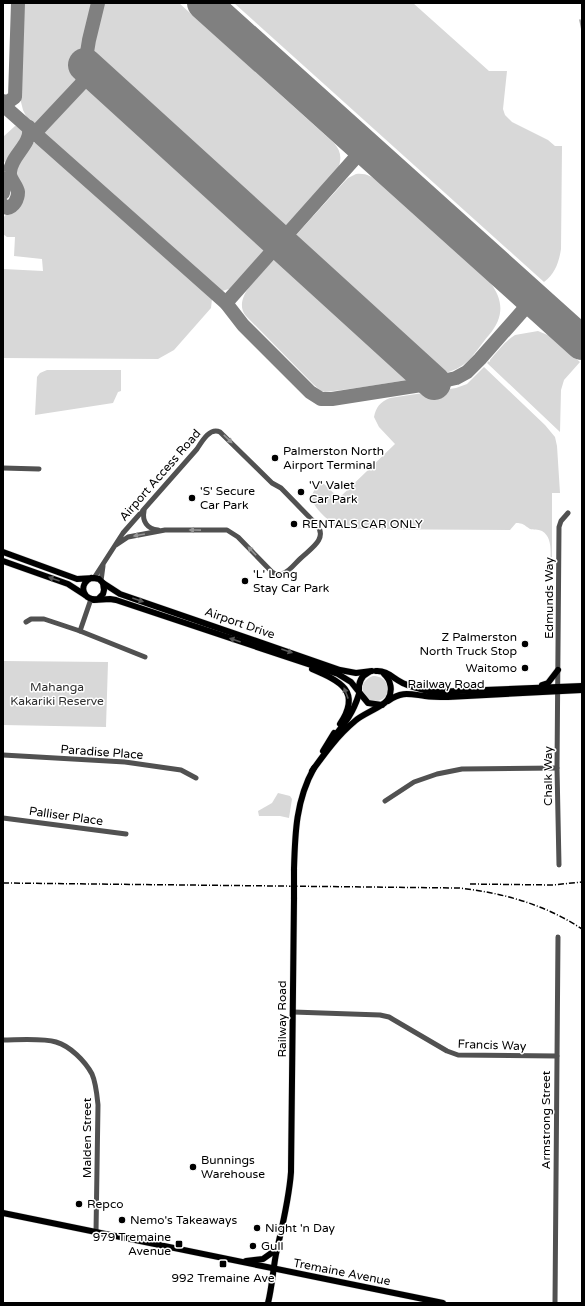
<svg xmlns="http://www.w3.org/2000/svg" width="585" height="1306" font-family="'Varela Round',sans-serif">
	<rect width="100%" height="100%" fill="#fff"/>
	<g fill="#d8d8d8">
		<path d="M23,3h156l155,140c7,8 8,15 4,26l-109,120 -7,2 -3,-1 -190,-168 -6,-12 -3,-12z"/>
		<path d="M234,3h179l76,68h18l-4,38 2,6 7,7 36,18 7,6h7l-1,103c-2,13 -6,25 -17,33z"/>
		<path d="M15,126l7,1 3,5v5l-16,26 -3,1 -3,-4v-23z"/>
		<path d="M36,142l6,3 167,149 -1,2 4,3 -1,9 -37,42 -16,9 -155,-1v-89l40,2 -1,-12 -28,-3 1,-19h-8l-4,-3c0,-5 -2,-13 1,-17 5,-7 14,-5 17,-15h2l1,-8 -4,-10 -6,-6 -1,-5 1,-7 12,-20z"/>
		<path d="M356,174c10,-1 15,2 23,8l111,100c14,19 14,35 -1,53 -8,9 -16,23 -26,30 -16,11 -37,12 -56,15 -27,4 -54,9 -82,12l-4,-1 -8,-7 -67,-68c-8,-9 -3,-21 4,-30l95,-105 3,-3z"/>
		<path d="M538,331l12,5 30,26 -16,18 -3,10 -1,42 -73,-69 2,-2 1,1v-2c8,-9 15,-19 25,-25z"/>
		<path d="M484,367l61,58 10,12 2,9 3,47h-8v79l-2,-3c0,-12 4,-31 -8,-38 -4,-2 -9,-1 -12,-2 -6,-4 -7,-6 -14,-6l-6,7 -169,-1c-7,-2 -11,-8 -16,-12 -11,-11 -20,-20 -5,-33h4l15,14 56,-54 -16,-17 -5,-10c2,-10 6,-15 16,-19l66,-10 11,-4z"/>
		<path d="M47,370h74v21l-3,1 -5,11 -78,12 2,-38 3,-4z"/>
		<path d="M3,661l105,1 -2,65 -103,-2z"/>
		<path d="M373,676c12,0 17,9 13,20 -16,17 -36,-12 -13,-20z"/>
		<path d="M278,793l12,3 2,3 -3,19 -9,-2h-21l-1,-5 14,-8z"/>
	</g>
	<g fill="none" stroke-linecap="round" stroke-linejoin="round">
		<path stroke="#9f9f9f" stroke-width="1.5" d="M580,20l2,10"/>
		<g stroke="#808080" stroke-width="14">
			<path d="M3,101l5,1 7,-5 3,-94"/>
			<path d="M3,105l223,198 17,22 67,67 11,7h11l102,-16 22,-5 11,-6 13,-13 53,-60"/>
			<path d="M35,133l47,-50 7,-43 9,-37"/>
			<path d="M3,193l2,-11"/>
			<path d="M3,205l4,3c7,-1 11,-9 11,-16 -1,-7 -9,-13 -8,-20 1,-17 22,-27 19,-45"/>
			<path d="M226,303l139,-156"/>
		</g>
		<g stroke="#808080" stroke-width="34">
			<path d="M204,3l378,340"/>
			<path d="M85,65l349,318"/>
		</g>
		<g stroke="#dbdbdb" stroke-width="7">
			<g id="major">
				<path d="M3,552l74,27 17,-1 5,1 4,4 1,7 -1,4 -5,5c-14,3 -21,-14 -7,-21"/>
				<path d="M3,561l65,23 17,11"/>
				<path d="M103,583l17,11 220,76 16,3 16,-2"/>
				<path d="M94,600l16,-1 6,1 222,74 13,8 8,10"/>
				<path d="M312,669c28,12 50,22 28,55"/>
				<path d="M376,671c11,-1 19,9 29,13 9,4 19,6 28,8l149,-6"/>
				<path d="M369,672c-8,4 -11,11 -10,20l9,11 14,2"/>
				<path d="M542,685l6,-2 10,-13"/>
				<path d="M388,701c14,-10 21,-7 37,-5 7,1 15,1 23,1l134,-7"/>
				<path d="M333,738c13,-16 20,-25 26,-44"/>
				<path d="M323,751l11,-18"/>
				<path d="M312,771c13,-18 26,-36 43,-50 7,-7 30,-15 33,-22 5,-8 3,-19 -4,-25"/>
				<path d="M294,869c1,-36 2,-69 20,-101"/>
				<path d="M3,1213l440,90"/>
				<path d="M246,1261l17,-2 14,-10"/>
				<path d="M268,1303c4,-16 5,-33 8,-49 6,-27 13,-54 15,-82l3,-273"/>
			</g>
		</g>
		<g stroke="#515151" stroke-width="5">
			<path d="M3,468l36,1"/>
			<path d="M144,511c-2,10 3,18 14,19"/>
			<path d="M94,578l29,-45 74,-84c5,-8 13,-22 23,-17l52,51 9,5 36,37c11,14 -7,24 -16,33 -5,4 -10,12 -17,15 -4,2 -8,2 -12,-1l-34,-35 -11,-7h-62l-37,7 -12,8"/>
			<path d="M101,581l2,-15"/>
			<path d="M26,622l5,-3h13l36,12 65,26"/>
			<path d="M80,631l11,-32"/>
			<path d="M3,755l122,7 56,8 15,8"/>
			<path d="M385,801l29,-19 23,-8 25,-5 95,-1"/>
			<path d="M3,818l123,16"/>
			<path d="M559,865l-2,-97 2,-241 2,-6 7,-8"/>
			<path d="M293,1012l87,3 9,2 58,34 11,4 99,1"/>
			<path d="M3,1040c14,0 40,-2 53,2 14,4 29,19 36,32 4,9 5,21 6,31l-2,127"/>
			<path d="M555,1303l3,-366"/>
		</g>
		<use href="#major" stroke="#000" stroke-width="6"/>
		<g stroke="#000" stroke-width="1.5" stroke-dasharray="6 2 1 2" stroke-linecap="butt">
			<path d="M3,883l456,5c44,5 85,16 123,41"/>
			<path d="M470,884l83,1 29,-3"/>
		</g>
		<g stroke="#dbdbdb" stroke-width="7" stroke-linecap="butt">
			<path id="major-bridge" d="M294,899v-30"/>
		</g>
		<use href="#major-bridge" stroke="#000" stroke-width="6"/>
	</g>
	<defs><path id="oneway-solid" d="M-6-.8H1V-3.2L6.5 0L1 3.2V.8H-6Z"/></defs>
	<g fill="#979797">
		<use href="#oneway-solid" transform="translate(228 439) rotate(44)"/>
		<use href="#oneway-solid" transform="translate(195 530) rotate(-179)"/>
		<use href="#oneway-solid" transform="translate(139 535) rotate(170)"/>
		<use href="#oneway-solid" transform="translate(252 551) rotate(-134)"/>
	</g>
	<g fill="#595959">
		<use href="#oneway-solid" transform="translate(54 579) rotate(-160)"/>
		<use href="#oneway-solid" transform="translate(138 600) rotate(19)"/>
		<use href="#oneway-solid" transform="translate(235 640) rotate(-161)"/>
		<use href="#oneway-solid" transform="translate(287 651) rotate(19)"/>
		<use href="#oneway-solid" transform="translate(346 693) rotate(-111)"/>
	</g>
	<g fill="#000" stroke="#fff" stroke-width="1.5">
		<circle cx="275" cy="458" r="4"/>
		<circle cx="301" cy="492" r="4"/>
		<circle cx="192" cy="498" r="4"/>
		<circle cx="294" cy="524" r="4"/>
		<circle cx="245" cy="581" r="4"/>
		<circle cx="525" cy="644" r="4"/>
		<circle cx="525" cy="668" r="4"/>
		<circle cx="193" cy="1167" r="4"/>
		<circle cx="79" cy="1204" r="4"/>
		<circle cx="122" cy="1220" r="4"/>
		<circle cx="257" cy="1228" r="4"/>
		<rect x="175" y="1240" width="8" height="8" rx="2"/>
		<circle cx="253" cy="1246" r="4"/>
		<rect x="219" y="1260" width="8" height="8" rx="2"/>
	</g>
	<g text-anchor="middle" stroke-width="3" stroke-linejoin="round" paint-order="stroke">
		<g font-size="12" fill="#000" stroke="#fff" text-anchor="start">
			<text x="283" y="455">Palmerston North<tspan x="283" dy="14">Airport Terminal</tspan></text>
			<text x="309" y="489">'V' Valet<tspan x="309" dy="14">Car Park</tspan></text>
			<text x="200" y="495">'S' Secure<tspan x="200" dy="14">Car Park</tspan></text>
			<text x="302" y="528">RENTALS CAR ONLY</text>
			<text x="253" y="578">'L' Long<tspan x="253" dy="14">Stay Car Park</tspan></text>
			<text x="517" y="641" text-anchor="end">Z Palmerston<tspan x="517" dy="14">North Truck Stop</tspan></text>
			<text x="517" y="672" text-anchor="end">Waitomo</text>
			<text x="201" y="1164">Bunnings<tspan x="201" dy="14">Warehouse</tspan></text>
			<text x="87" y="1208">Repco</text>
			<text x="130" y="1224">Nemo's Takeaways</text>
			<text x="265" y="1232">Night 'n Day</text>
			<text x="171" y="1241" text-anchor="end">979 Tremaine<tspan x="171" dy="14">Avenue</tspan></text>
			<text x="261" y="1250">Gull</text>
			<text x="223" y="1282" text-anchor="middle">992 Tremaine Ave</text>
		</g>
		<g font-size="12" fill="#000" stroke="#fff">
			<text transform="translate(160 475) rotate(-49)" y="4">Airport Access Road</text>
			<text transform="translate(549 598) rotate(-90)" y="4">Edmunds Way</text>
			<text transform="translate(240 623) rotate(19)" y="4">Airport Drive</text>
			<text x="446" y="688">Railway Road</text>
			<text transform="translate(102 752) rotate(4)" y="4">Paradise Place</text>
			<text transform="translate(548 776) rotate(-90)" y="4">Chalk Way</text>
			<text transform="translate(66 816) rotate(8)" y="4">Palliser Place</text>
			<text transform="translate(282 1019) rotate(-90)" y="4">Railway Road</text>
			<text transform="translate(492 1045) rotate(2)" y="4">Francis Way</text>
			<text transform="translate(546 1120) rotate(-90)" y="4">Armstrong Street</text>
			<text transform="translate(87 1138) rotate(-90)" y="4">Malden Street</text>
			<text transform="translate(342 1272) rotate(11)" y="4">Tremaine Avenue</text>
		</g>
		<g font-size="12" fill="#2f2f2f" stroke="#fff">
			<text x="57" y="691">Mahanga<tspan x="57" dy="14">Kakariki Reserve</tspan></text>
		</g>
	</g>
	<rect width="585" height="1306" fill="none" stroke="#000000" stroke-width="8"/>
</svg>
